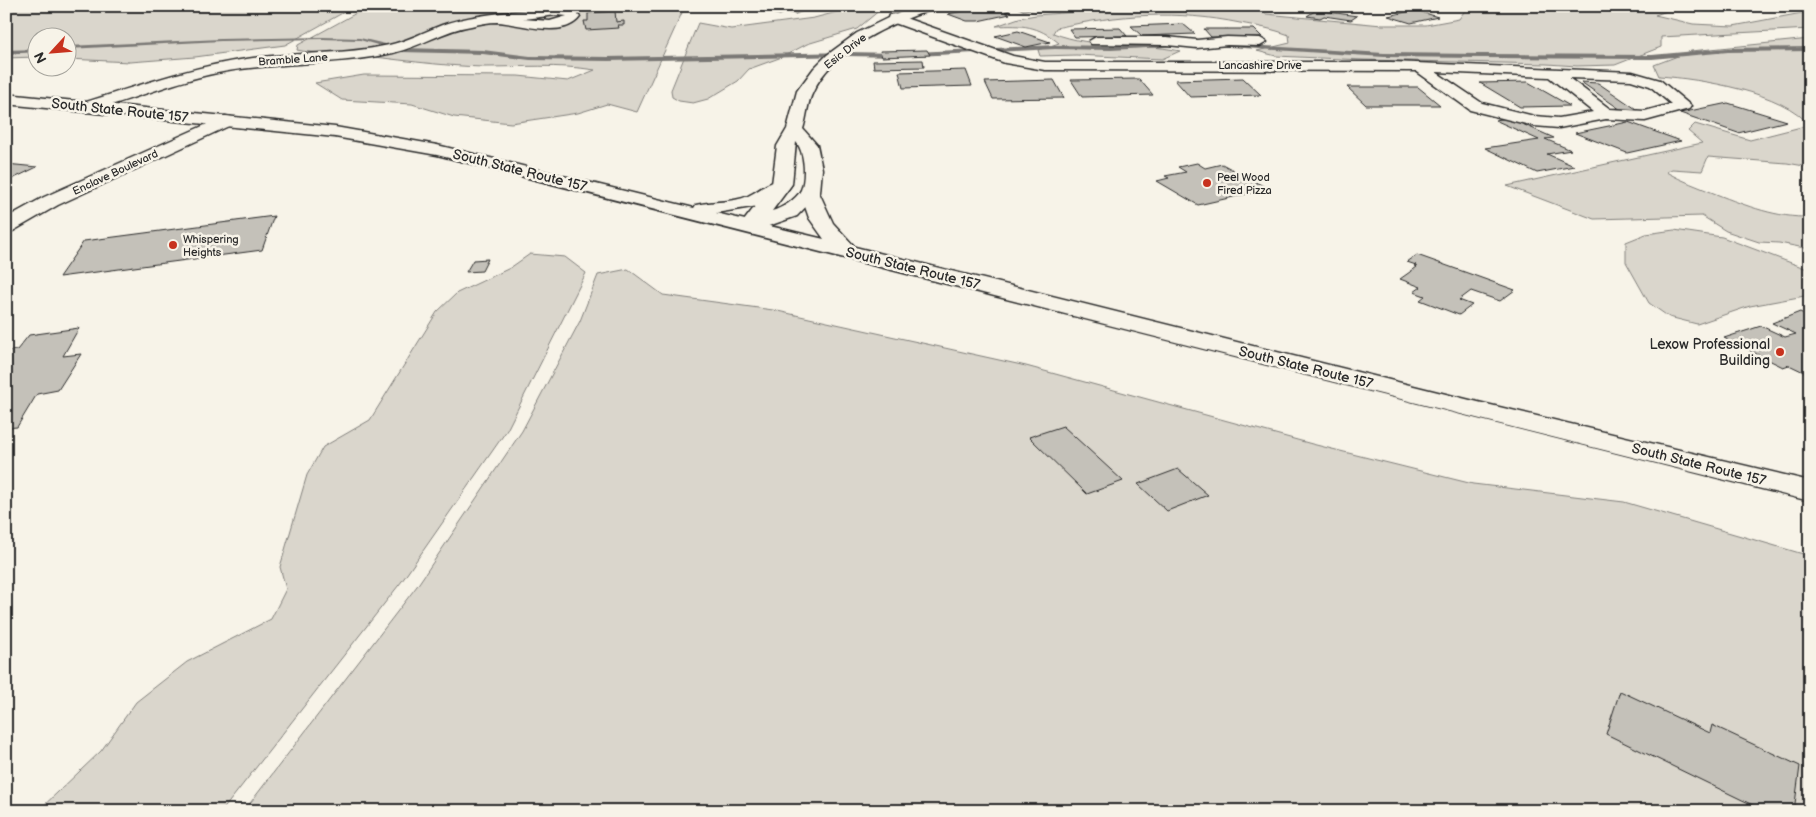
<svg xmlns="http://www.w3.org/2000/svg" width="1816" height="817" font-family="'Balsamiq Sans',sans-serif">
	<rect width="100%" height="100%" fill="#f7f3e8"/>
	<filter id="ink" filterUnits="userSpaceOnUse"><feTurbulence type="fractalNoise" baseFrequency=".02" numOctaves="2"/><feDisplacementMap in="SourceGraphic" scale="10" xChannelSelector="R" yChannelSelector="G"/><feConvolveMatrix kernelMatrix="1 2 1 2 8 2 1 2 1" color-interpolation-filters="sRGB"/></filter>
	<g filter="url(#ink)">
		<g fill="#dad6cc" stroke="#82807c">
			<path d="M6,6h349l-70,39 -90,12 -65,5 -62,-3v-21h-30l-1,19 -31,1z"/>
			<path d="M369,6h316l-48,106 -30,-8 -29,9 -67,10 -57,-6 -42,-13 -70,-4 -27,-17 49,-8 154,1 50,5 27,-11c-37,-6 -74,-3 -111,-3 -45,-1 -90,-8 -134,-13 -18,-2 -35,0 -53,-4l1,-5z"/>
			<path d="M860,6h20l1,3 -24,20 -50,15 -25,13 -33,12 -11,12 -30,18 -15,4 -14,-2 -7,-4 -1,-7 27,-67 33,6 83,-11z"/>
			<path d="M1154,6h88l24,8 116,11h44l33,-6 9,-13h207l4,1 -24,8 38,9 40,2 69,-13 8,1v15l-149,8v10l-46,18 -38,1 -30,-2 -183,-4 -88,-4 -19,-5 33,-8 -1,-8c-16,-6 -32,-9 -49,-12 -63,-13 -121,-9 -184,5l-3,5c41,16 84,9 127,18l-18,8 -86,-4 -36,1 -2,-6 21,-7c-22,-18 -36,-18 -63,-17l23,-8 17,-3z"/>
			<path d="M1810,39v128l-23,-4 -79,-6 -6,14 -30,-2 -6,3c16,9 33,15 50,22 31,12 61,24 94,23v32l-31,-6 -20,-1 -33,-11 -24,-15 -108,3 -87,-33 195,-43 -14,-12 7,-7 55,16 59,-15c-25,-33 -109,-46 -150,-49l-5,-11 37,-14z"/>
			<path d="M1674,230l48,7 88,33v25l-60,11 -53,18 -28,-7 -20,-14 -23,-41v-20l20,-8z"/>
			<path d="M530,254l35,3 21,16 -79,157 -105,151 -180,230h-184l63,-60 35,-49 51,-40 84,-43 15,-30 -6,-22 27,-92 16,-28 47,-27 67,-108 20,-19 53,-25z"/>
			<path d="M628,269l35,26 110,15 253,56 286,78 161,40 151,18 186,54v255h-1566l173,-225 105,-155 58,-110 18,-46z"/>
		</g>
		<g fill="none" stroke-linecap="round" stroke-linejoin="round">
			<g fill="#7a7874" fill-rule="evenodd">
				<path d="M321,37l39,1 42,10 81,2 47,6 78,1 240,-5 47,1 3,2 -3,2 -47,-1 -240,5 -78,-1 -47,-6 -81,-2 -42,-12 -39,-1 -100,2 -153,8v-3l153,-7z"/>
				<path d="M1180,43l2,3 -71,4 -56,-1 -138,7 -3,-2 3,-2 138,-7 56,1z"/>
				<path d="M1214,43l170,10 97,1 171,1 76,-7 82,-1v4l-82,1 -76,7 -171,-1 -97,-1 -172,-11z"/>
				<path d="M38,49v3l-32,2v-4z"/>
			</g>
		</g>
		<g fill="#c4c1b9" stroke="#2b2b2b">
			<path d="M772,6h29l11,2 -17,6 -9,-2 -6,3 -9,-2 6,-2 -12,-2z"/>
			<path d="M987,6h9l14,5 -5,1 5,2 -32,7h-11l-19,-7z"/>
			<path d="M1014,6h42l-33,4z"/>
			<path d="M1316,10l41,6 -6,4 -27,-4 -4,2 -13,-2z"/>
			<path d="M1415,10l23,7 -27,6 -23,-7z"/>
			<path d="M615,11l1,11 8,-1v4h-6l1,3 -33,2 -2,-9h4v-8z"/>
			<path d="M1183,24l12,10 -53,2 -11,-10z"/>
			<path d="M1120,28l7,8 -52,1 -6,-8z"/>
			<path d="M1204,29h50l8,8h-51z"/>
			<path d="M1018,31l32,11 -24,5 -31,-11z"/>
			<path d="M927,50l3,5 -48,2 -2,-6z"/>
			<path d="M923,60l1,7 -50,1 -1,-7z"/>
			<path d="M966,70l6,16 -69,2 -4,-16z"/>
			<path d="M1243,78l18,17 -71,2 -15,-17z"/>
			<path d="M1139,79l14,16 -71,2 -11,-17z"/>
			<path d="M1054,80l10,18 -71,1 -8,-17z"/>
			<path d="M1528,82l42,24 -50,1 -40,-24z"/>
			<path d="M1581,82l17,1 44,30 -18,-1z"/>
			<path d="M1347,87h71l22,18h-74z"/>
			<path d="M1728,103l59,18 -49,12 -58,-20z"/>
			<path d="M1509,118l45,20 -9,1 26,11 -24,4 27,12 -37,7 -52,-25 54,-8 -44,-20z"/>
			<path d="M1628,122l53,19 -54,12 -52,-20z"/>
			<path d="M1197,163l8,5 17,-4 47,25 -71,16 -41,-24 12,-3 -4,-2 21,-4 -8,-5z"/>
			<path d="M6,164l31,3 -31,15z"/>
			<path d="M274,216l-12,34 -203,27 25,-36z"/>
			<path d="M1417,255l98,35 -15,11 -29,-10 -12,9 13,5 -13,10 -39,-15 5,-4 -11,-4 7,-5 -21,-8 17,-12 -3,-1 2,-1 -9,-3z"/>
			<path d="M488,259l-6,12 -16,1 7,-12z"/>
			<path d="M1800,312l10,5v58l-21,-10 -6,2 -59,-29 37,-12 24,11 11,-3 -24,-11z"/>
			<path d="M79,328l-16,28 18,-2 -23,36 -21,4 -20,33 -11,1v-77l11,-1 12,-15z"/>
			<path d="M1063,426l60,55 -36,13 -58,-57z"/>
			<path d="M1178,469l30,26 -41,16 -29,-27z"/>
			<path d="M1620,691l90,42 2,-8 88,41 -6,45h-29l-159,-77z"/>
		</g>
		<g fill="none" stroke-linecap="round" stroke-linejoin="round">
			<g stroke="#2b2b2b" stroke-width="3">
				<g id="street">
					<path d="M554,7l18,2 8,8c-17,23 -60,6 -83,5 -8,0 -18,2 -26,4 -27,4 -51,21 -78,27 -54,12 -111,9 -165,18 -49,8 -94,29 -142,41l-6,-2 -2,-3 2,-3c57,-18 113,-38 173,-46 44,-6 91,-3 136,-13 18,-4 35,-13 53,-20 35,-12 75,-13 112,-18zM557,15l10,1 -17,5 -27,-2z"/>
					<path d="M894,14l119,42 32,6h346l241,10 28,8 31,26 -2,3 -44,12 -39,-2 -47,9 -25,-2 -64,-16 -54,-39 -371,-1 -40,-7 -116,-42 -1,-3 1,-3zM1436,72l113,5 44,35 -34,6 -25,-2 -52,-13zM1569,78l62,2 19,6 21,18 -26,7 -35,-2z"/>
					<path d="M1096,37h71l30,3 30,-3 33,1 7,4 -7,4 -33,-1 -30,3 -30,-3 -76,-1 -2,-3z"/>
					<path d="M225,116l6,1 2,4 -2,4 -173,80 -45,26 -7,2v-15l38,-21z"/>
				</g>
			</g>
			<g stroke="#2b2b2b" stroke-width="3">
				<path id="secondary" d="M917,6h19l-2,3c-41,13 -102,40 -121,83 -6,11 -6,25 -10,37l14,16 5,24 -2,23 -23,24 -40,14 -7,2 -7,-2 -3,-4 32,-42 5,-38 10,-17 10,-38 17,-23 13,-13 30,-22 35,-17zM796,142c9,10 10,36 5,48 -5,10 -19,18 -29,21l20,-27z"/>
			</g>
			<g stroke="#2b2b2b" stroke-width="3">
				<path id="primary" d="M6,94l329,33 102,18 257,63 2,-3c16,-4 37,-2 52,-9 13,-6 24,-19 40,-15l3,4 -3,4 -30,17 -42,7 108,26 -15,-21 -9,-26 3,-4 7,-2 7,2 16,35 22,24 623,155 332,79v20c-459,-113 -915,-231 -1373,-346l-102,-18 -329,-33z"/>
			</g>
			<use href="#street" fill="#f7f3e8" fill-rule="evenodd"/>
			<use href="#secondary" fill="#f7f3e8" fill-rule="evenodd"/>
			<use href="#primary" fill="#f7f3e8" fill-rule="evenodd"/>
		</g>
	</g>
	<g fill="#c8321e" stroke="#f7f3e8" stroke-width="2">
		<circle cx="1207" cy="183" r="5"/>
		<circle cx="173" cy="245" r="5"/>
		<circle cx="1780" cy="352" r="5"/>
	</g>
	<g text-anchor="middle" stroke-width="5" stroke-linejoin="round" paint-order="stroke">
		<g font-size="11" fill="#2b2b2b" stroke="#f7f3e8">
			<text transform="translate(845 51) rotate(-38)" y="4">Esic Drive</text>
			<text transform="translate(293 59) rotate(-4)" y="4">Bramble Lane</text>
			<text x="1260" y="69">Lancashire Drive</text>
			<text transform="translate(115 172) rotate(-25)" y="4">Enclave Boulevard</text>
		</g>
		<g font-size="11" fill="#2b2b2b" stroke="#f7f3e8" text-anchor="start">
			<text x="1217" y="181">Peel Wood<tspan x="1217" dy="13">Fired Pizza</tspan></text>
			<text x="183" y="243">Whispering<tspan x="183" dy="13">Heights</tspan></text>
		</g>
		<g font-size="14" fill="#2b2b2b" stroke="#f7f3e8">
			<text transform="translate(120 110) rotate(6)" y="5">South State Route 157</text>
			<text transform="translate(520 170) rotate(14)" y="5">South State Route 157</text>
			<text transform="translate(913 268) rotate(14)" y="5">South State Route 157</text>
			<text transform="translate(1306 367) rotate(14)" y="5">South State Route 157</text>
			<text transform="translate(1699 464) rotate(14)" y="5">South State Route 157</text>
		</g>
		<g font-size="14" fill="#2b2b2b" stroke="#f7f3e8" text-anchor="end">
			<text x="1770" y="349">Lexow Professional<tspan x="1770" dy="16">Building</tspan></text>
		</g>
	</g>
	<rect width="1816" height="817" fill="none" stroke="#f7f3e8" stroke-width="25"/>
	<rect x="12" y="12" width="1791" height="792" fill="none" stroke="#2b2b2b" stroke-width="2" filter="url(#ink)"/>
	<g transform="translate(52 52) rotate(244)"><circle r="24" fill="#f7f3e8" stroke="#a5a39c"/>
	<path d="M0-4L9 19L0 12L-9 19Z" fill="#c8321e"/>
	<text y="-8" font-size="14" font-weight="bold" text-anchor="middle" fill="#2b2b2b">N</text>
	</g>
</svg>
